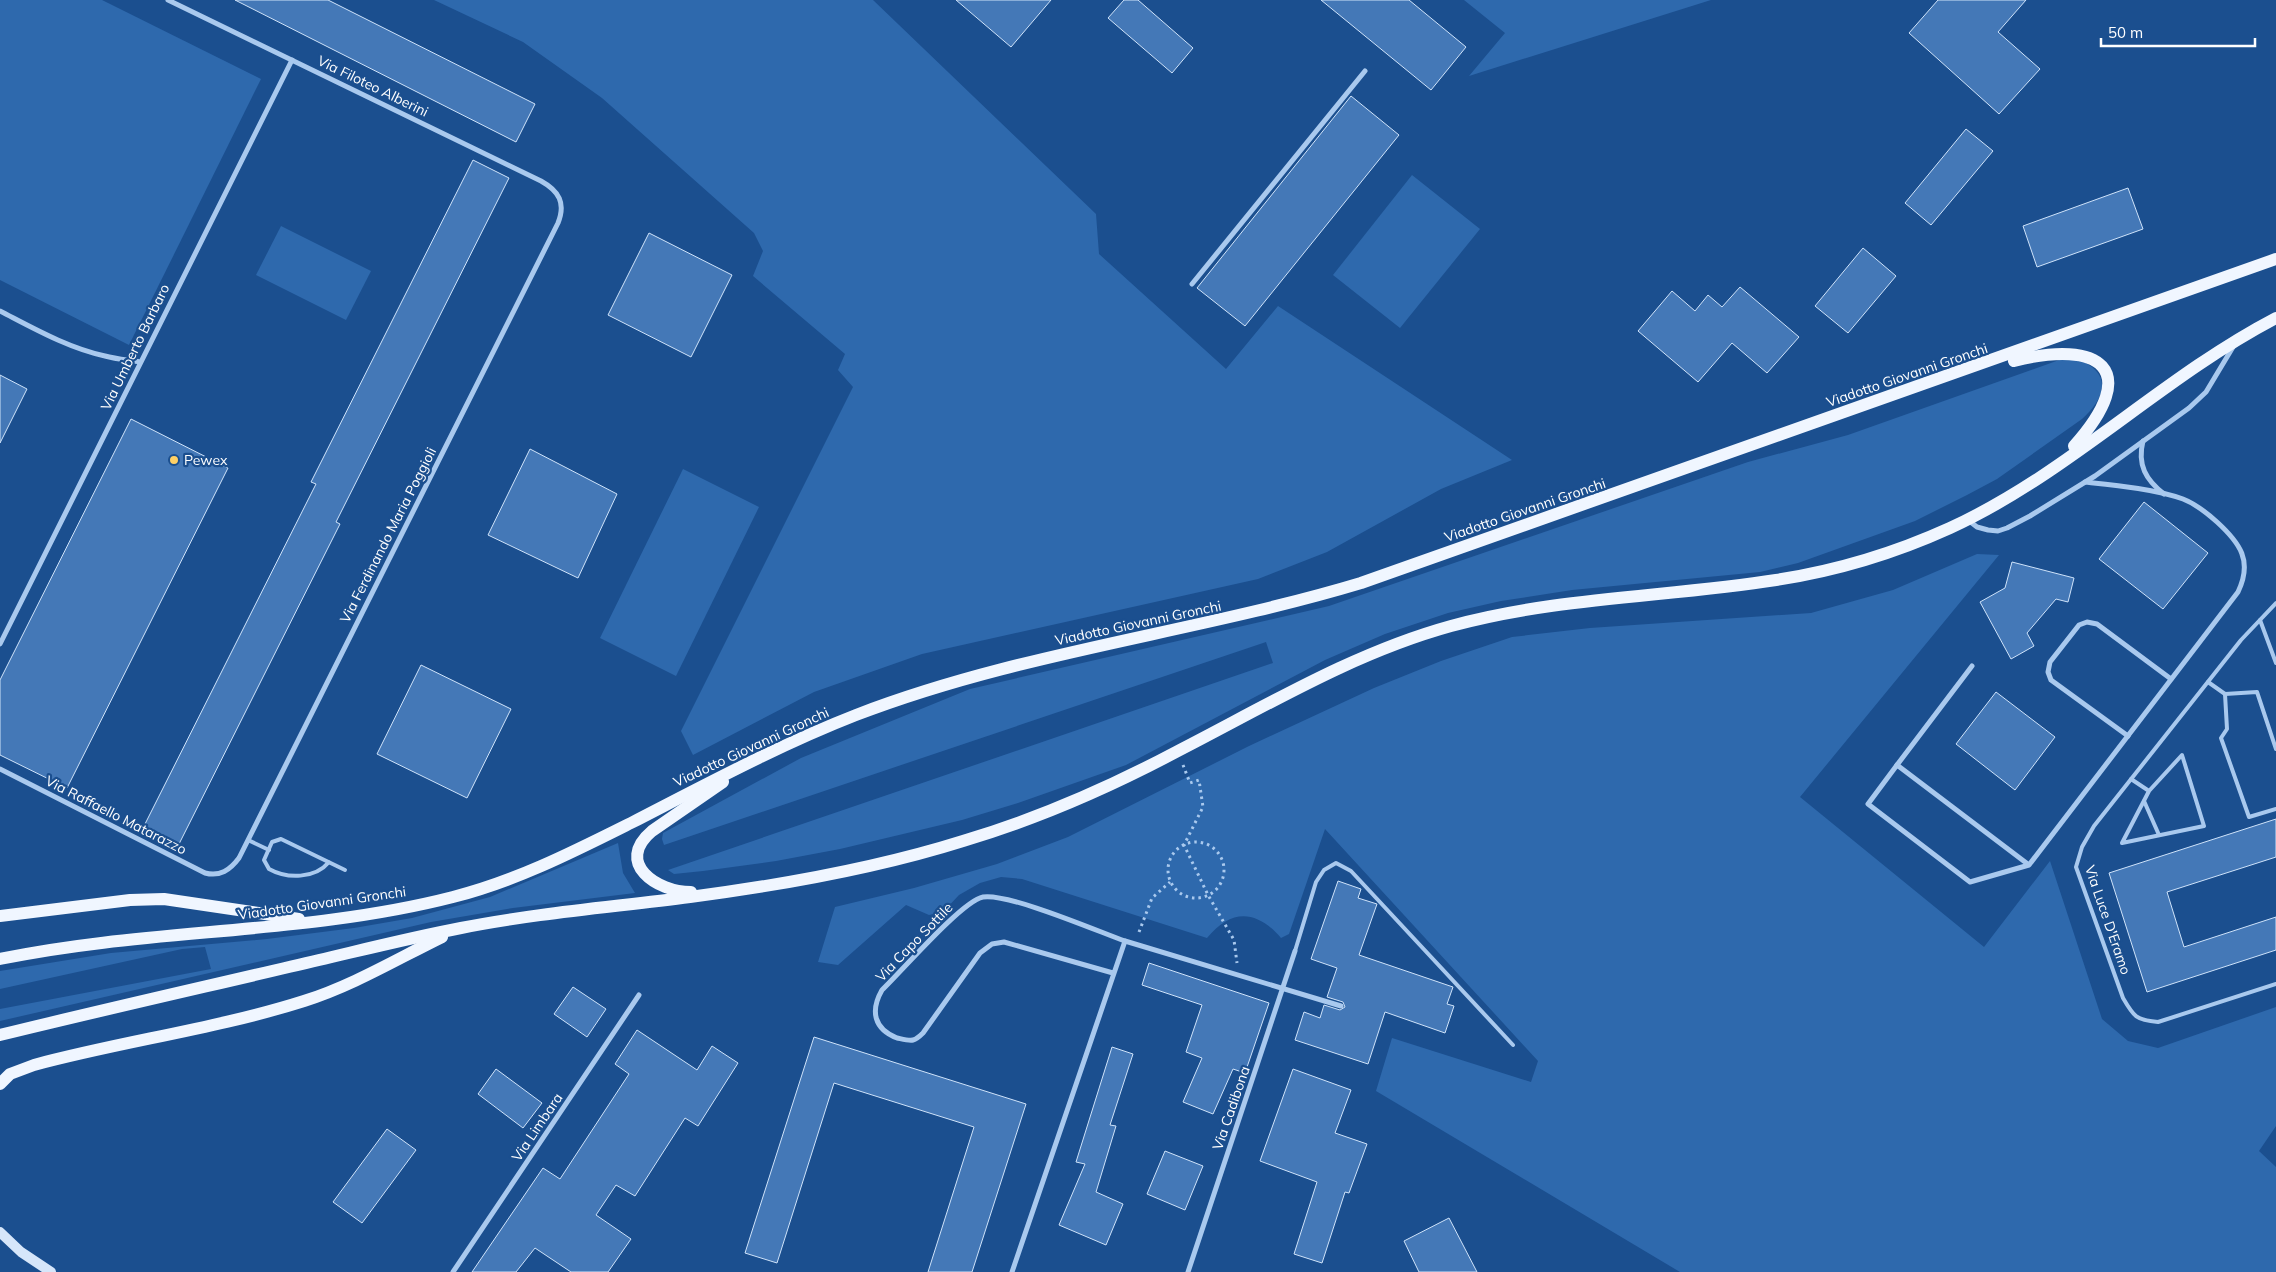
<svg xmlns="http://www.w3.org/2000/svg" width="2276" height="1272" font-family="Mulish,sans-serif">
	<rect width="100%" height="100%" fill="#1b4f8f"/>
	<g fill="#2e69ad">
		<path d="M0,0h102l159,79 -132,266 -129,-65z"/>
		<path d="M434,0h439l223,214 3,40 127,115 52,-63 234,154 -71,29 -114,63 -69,27 -336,75 -108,38 -121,63 -12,-24 172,-344 -15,-17 7,-16 -92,-78 10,-25 -9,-18 -152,-135 -79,-56z"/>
		<path d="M1464,0h247l-242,76 36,-43z"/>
		<path d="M1412,175l68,54 -80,99 -67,-53z"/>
		<path d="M281,226l90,45 -25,49 -90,-45z"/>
		<path d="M2062,359c8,1 20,1 27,6 25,16 9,40 -7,54l-85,60 -30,16 -52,26 -117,42 -38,9 -188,18 -71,11 -53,12 -63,21 -60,26 -199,105 -108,38 -56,17 -122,29 -64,12 -73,10 -29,3 -6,-4 605,-207 -7,-21 -602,203 -2,-6 1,-6 138,-75 169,-69 359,-83 419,-144 100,-27z"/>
		<path d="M683,469l76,38 -83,169 -76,-38z"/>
		<path d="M1977,554l22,1 -199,242 184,150 66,-86 52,158 26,22 30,7 118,-41v119l-17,25 17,16v105h-596l-304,-181 16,-53 139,44 7,-21 -213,-232 -36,105 -8,4c-25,-29 -50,-29 -74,0l-185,-59 -21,-2 -21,6 -21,12 -16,17 -14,3 -23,-10 -68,60 -20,-3 17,-55 79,-19 83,-24 71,-27 181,-91 125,-58 67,-27 71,-24 78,-9 221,-15 82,-23z"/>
		<path d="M618,843l5,30 12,20 -122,15 -82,14 -431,99v-12l211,-40 -6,-22 -23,2 -182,40v-18l111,-18 156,-14 87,-11 58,-10 78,-21z"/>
	</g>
	<g fill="#4478b7" stroke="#cfe3fa">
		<path d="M235,0h93l207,104 -19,38z"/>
		<path d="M956,0h95l-40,47z"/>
		<path d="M1124,0h14l55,48 -21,25 -64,-55z"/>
		<path d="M1321,0h88l57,47 -35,43z"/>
		<path d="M1938,0h88l-28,32 42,37 -41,45 -90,-81z"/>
		<path d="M1351,96l48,39 -154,191 -48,-38z"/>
		<path d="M1966,129l27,22 -62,74 -26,-22z"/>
		<path d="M473,160l36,18 -173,344 4,2 -161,320 -35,-18 172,-342 -5,-2z"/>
		<path d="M2128,188l15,41 -106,38 -14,-41z"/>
		<path d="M649,233l83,42 -41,82 -83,-42z"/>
		<path d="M1863,248l33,28 -48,57 -33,-27z"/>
		<path d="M1740,287l59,50 -32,36 -35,-30 -34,39 -60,-51 34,-40 23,20 13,-16 14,12z"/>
		<path d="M0,375l27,14 -27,54z"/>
		<path d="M131,419l97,49 -161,320 -67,-33v-75z"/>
		<path d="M530,449l87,45 -39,84 -90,-43z"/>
		<path d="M2144,502l64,51 -45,56 -64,-50z"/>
		<path d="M2012,562l62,16 -6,24 -12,-3 -29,34 7,13 -23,13 -31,-57 25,-14z"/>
		<path d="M421,665l90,44 -44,89 -90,-44z"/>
		<path d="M1996,692l59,45 -40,53 -59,-46z"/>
		<path d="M2276,819v38l-109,35 17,55 92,-30v33l-129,42 -38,-119z"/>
		<path d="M1338,881l23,8 -3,9 19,6 -18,51 94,32 -6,17 7,2 -9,27 -60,-21 -17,52 -73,-24 9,-28 16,6 4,-13 16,5 5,-3 -2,-5 -16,-5 10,-29 -26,-9z"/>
		<path d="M1149,963l120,40 -24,70 -12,-4 -20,45 -30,-12 19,-44 -16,-6 16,-47 -60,-20z"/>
		<path d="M573,987l33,22 -19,28 -33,-23z"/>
		<path d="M637,1030l60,40 15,-24 26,17 -40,63 -13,-8 -50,78 -19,-11 -20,30 35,24 -23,33h-37l-36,-24 -19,24h-44l71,-104 17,11 69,-105 -14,-10z"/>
		<path d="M814,1037l212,67 -54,168h-44l46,-145 -140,-44 -57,180 -32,-10z"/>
		<path d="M1112,1047l21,7 -23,71 6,1 -20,66 27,12 -17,41 -47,-20 26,-61 -9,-2z"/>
		<path d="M496,1069l46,34 -19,25 -45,-34z"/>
		<path d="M1293,1069l58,21 -16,43 32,11 -18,49 -4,-1 -23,71 -28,-9 23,-72 -57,-21z"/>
		<path d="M387,1129l29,21 -54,73 -29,-21z"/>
		<path d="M1165,1151l38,15 -18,44 -38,-16z"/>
		<path d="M1449,1218l28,54h-58l-15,-31z"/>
	</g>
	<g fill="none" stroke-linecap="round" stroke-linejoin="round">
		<g stroke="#a9c9ee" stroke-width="3" stroke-dasharray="2.5 4" stroke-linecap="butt">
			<path d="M1183,765l7,18 9,-3 4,27 -19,38 24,50 26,45 3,23"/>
			<circle cx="1196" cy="870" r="28"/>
			<path d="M1139,932l13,-34 18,-16"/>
		</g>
		<g stroke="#a9c9ee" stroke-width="4">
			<path d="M2276,603l-35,37 -147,186 -12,21 -6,20 47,131c11,19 13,22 35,24l118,-38"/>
			<path d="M2260,620l16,43"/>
			<path d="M2208,682l17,12 32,-2 19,57"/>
			<path d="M2225,694l2,35 -6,9 28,79 27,-8"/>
			<path d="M2131,779l18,12 33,-36 22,71 -82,17 27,-52"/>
			<path d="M2144,801l15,34"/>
			<path d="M248,840l21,10"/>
			<path d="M329,862c-14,17 -42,17 -60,7l-5,-9 8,-18 9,-3 64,31"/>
			<path d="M1295,951l21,-69 8,-12 12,-7 15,8 162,174"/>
		</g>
		<g stroke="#a9c9ee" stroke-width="5">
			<path d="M1192,284l173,-213"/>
			<path d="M0,311c33,17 68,37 105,45 11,3 23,4 35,6"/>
			<path d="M2143,441c-6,24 3,39 21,53"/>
			<path d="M1968,520l9,7 11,3 10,1 9,-3 23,-12 65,-40 94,-68 17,-16 27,-45"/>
			<path d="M0,644l292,-584"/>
			<path d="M2128,736l-77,-56 -3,-8 2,-10 29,-37 8,-3 10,2 74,55"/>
			<path d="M1897,765l75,-99"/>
			<path d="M0,769l205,104c15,4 25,-3 34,-15l319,-635c8,-20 1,-32 -17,-42l-373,-181"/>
			<path d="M2029,865l-132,-100 -29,39 102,78 59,-17 209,-273c15,-31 2,-49 -21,-70 -10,-9 -21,-18 -34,-23 -27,-10 -70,-14 -98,-17"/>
			<path d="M1125,941l216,65"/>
			<path d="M453,1272l186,-277"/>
			<path d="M1012,1272l113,-331c-28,-10 -116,-48 -142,-44 -21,4 -82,75 -101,93 -12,21 -8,39 15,48 5,1 12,3 16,2 4,-1 8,-5 10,-7l57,-80 12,-9 12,-2 109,31"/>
			<path d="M1188,1272l107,-321"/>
		</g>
		<path stroke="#d6e6fa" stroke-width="10" d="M0,1232l21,20 30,20"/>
		<g stroke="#f0f6ff" stroke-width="12">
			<path d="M2014,361c86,-22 129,8 60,85"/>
			<path d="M691,892c-34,0 -77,-29 -39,-61l71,-49"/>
			<path d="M0,916l130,-16 34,-1 135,20"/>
			<path d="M0,959c149,-31 305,-24 453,-62 63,-16 120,-45 178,-74 74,-38 148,-78 225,-108 163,-63 339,-82 505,-132l915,-324"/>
			<path d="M0,1035c106,-26 213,-50 319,-75 47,-11 95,-23 142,-32 76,-15 153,-21 229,-31 92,-12 184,-28 273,-56 74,-22 145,-53 213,-89 90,-46 177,-99 275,-126 106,-29 217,-29 325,-46 59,-9 119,-27 174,-52 118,-54 211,-150 326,-210"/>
			<path d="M0,1084l10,-10 24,-9c89,-24 182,-36 270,-64 48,-15 93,-42 138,-64"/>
		</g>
	</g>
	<circle fill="#ffd166" stroke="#1b4f8f" stroke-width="2" cx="174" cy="460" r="5"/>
	<g text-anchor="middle" stroke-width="4.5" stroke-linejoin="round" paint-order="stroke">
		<g font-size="14" fill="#fff" stroke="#1b4f8f">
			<text transform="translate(373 86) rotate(26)" y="5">Via Filoteo Alberini</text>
			<text transform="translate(135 347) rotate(-64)" y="5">Via Umberto Barbaro</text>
			<text transform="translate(1907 375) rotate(-19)" y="5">Viadotto Giovanni Gronchi</text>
			<text transform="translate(1525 510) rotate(-19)" y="5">Viadotto Giovanni Gronchi</text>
			<text transform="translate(388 535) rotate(-63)" y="5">Via Ferdinando Maria Poggioli</text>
			<text transform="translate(1138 623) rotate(-12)" y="5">Viadotto Giovanni Gronchi</text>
			<text transform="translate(751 747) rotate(-25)" y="5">Viadotto Giovanni Gronchi</text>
			<text transform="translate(116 815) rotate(27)" y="5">Via Raffaello Matarazzo</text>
			<text transform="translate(322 903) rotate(-8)" y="5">Viadotto Giovanni Gronchi</text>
			<text transform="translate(2108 920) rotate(71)" y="5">Via Luce D'Eramo</text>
			<text transform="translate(914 942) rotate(-46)" y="5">Via Capo Sottile</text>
			<text transform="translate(1231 1108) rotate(-71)" y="5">Via Cadibona</text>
			<text transform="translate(537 1127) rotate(-56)" y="5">Via Limbara</text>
		</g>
		<g font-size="14" fill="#fff" stroke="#1b4f8f" text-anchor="start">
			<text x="184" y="465">Pewex</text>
		</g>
	</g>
	<path d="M2101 38v8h154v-8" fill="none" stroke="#ffffff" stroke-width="2.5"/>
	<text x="2108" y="38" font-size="15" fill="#ffffff" stroke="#1b4f8f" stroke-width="4" paint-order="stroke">50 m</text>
</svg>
